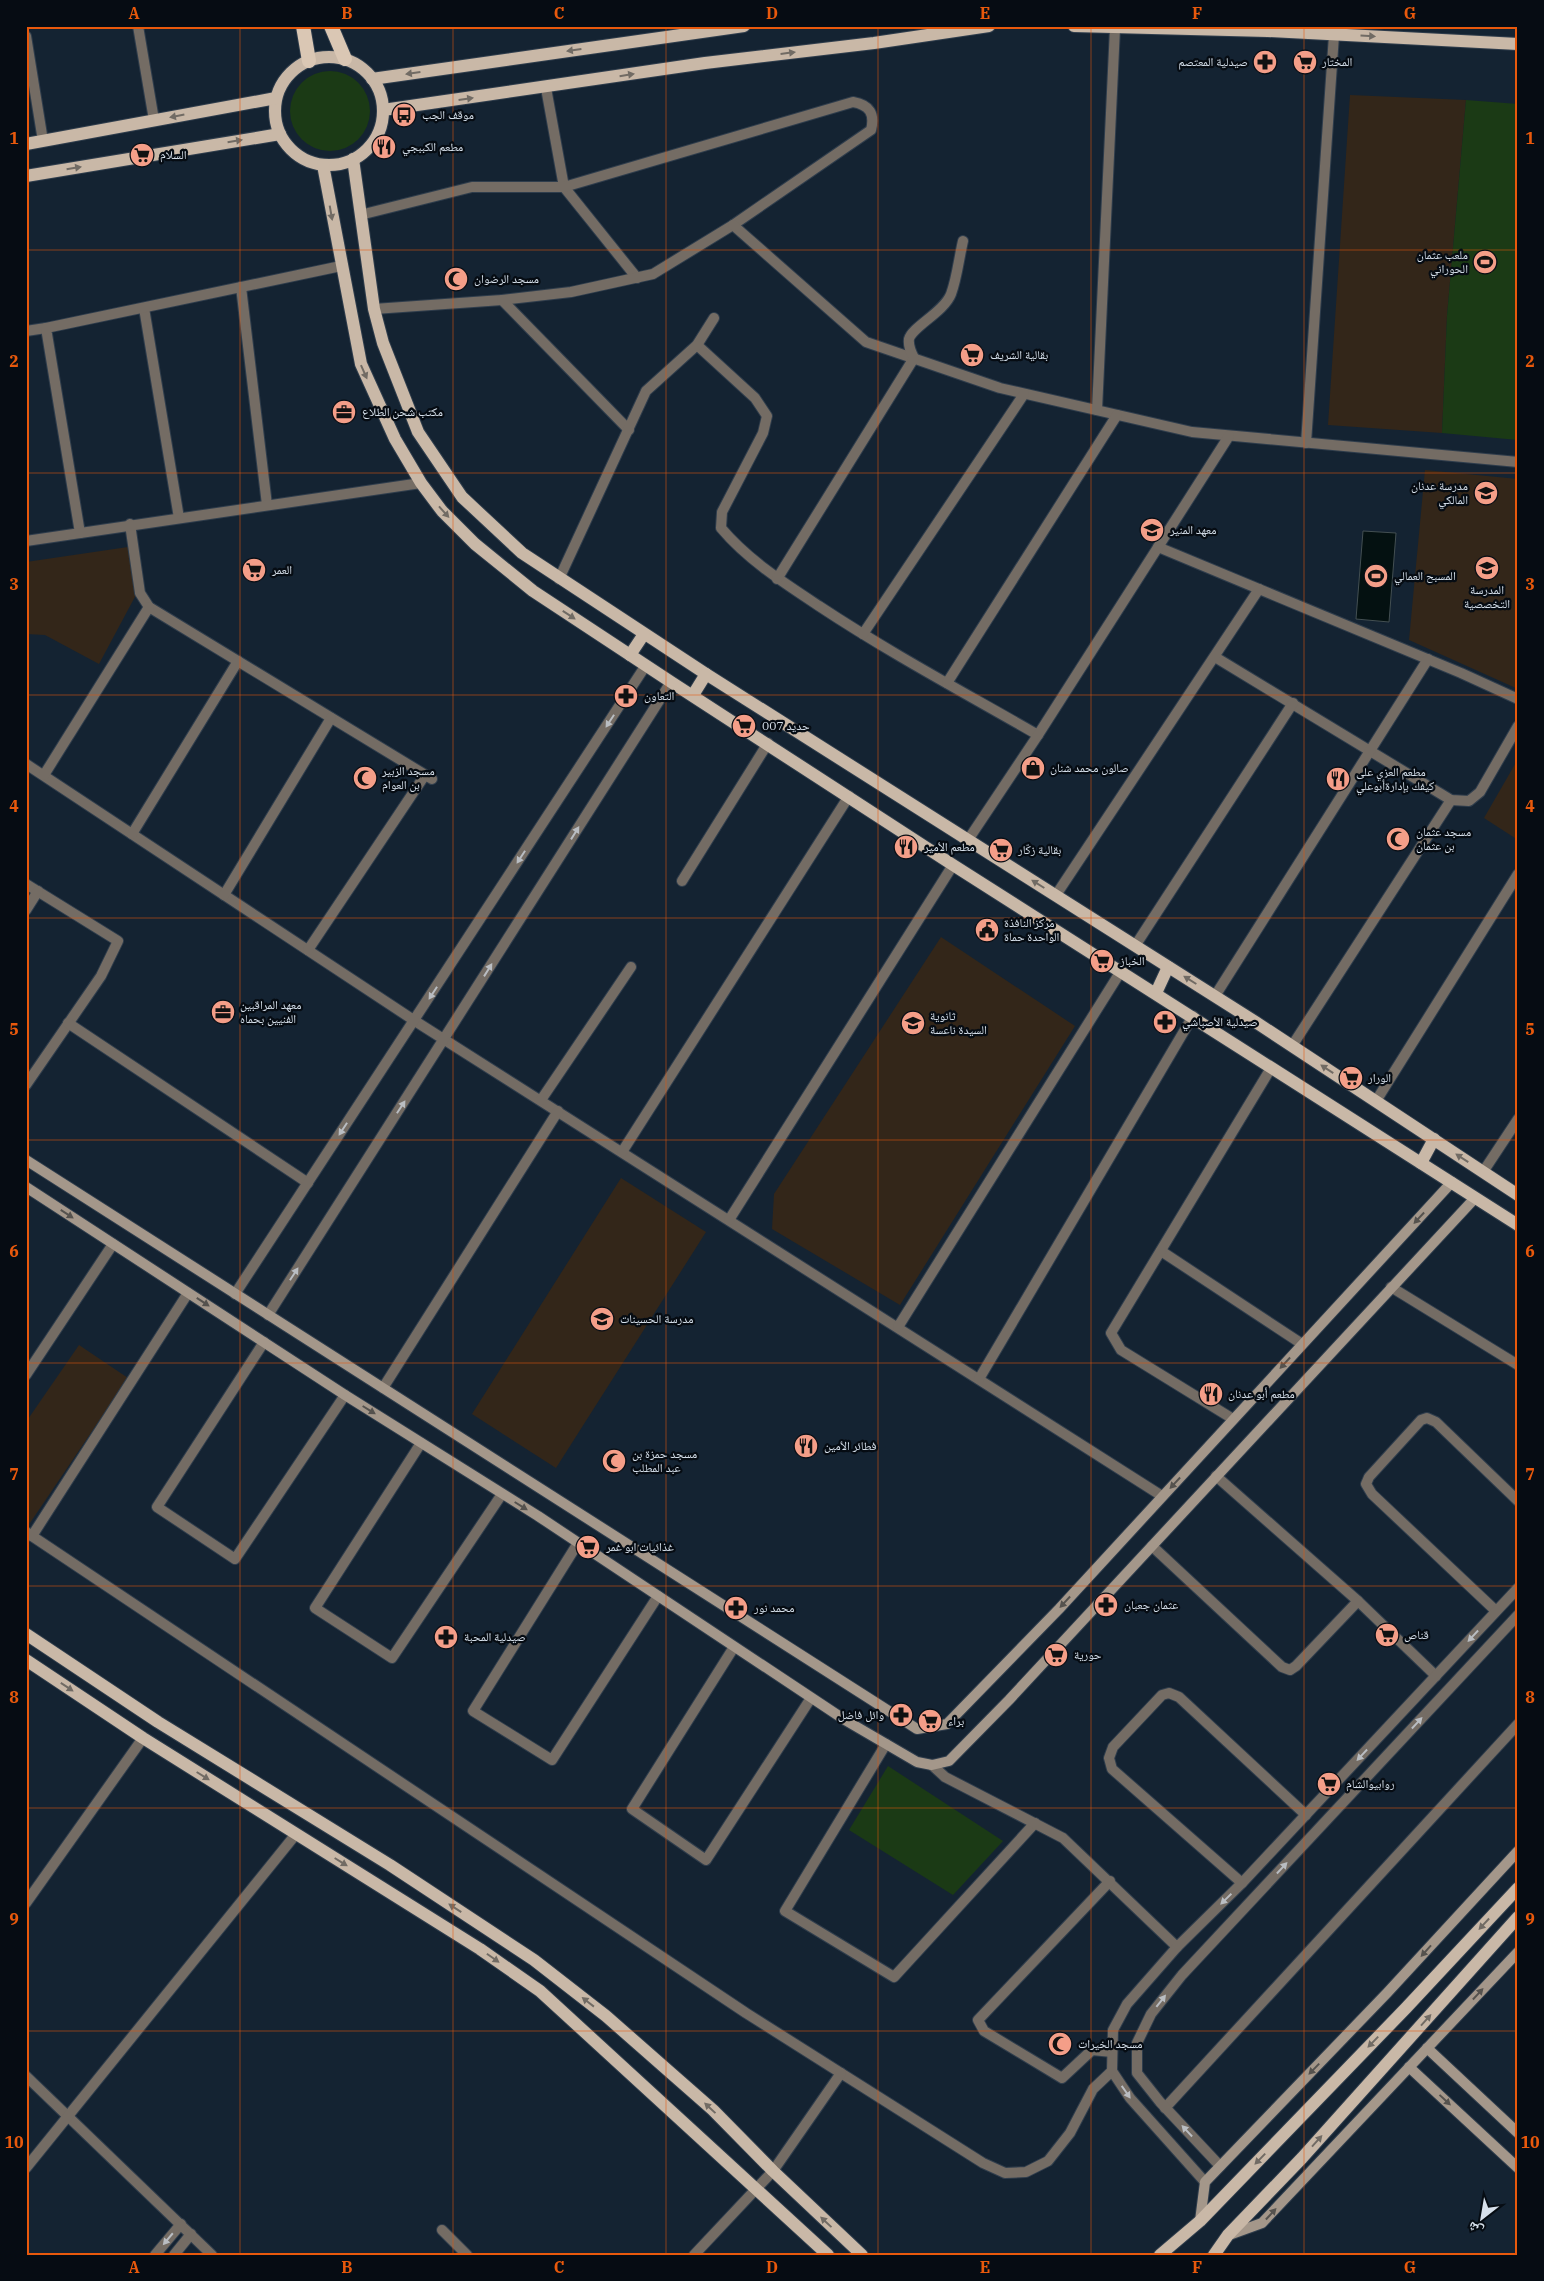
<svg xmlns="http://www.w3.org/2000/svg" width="1544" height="2281" font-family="'IBM Plex Serif','Noto Naskh Arabic',serif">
	<rect width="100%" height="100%" fill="#142332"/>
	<g fill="#332619">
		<path d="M1350,95l116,5 -19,216 -5,117 -114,-8z"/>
		<path d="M1425,470l93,9v210l-109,-49z"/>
		<path d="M128,547l9,46 -38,71 -54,-29 -19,-1v-72z"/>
		<path d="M1518,759v81l-34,-22z"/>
		<path d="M941,937l134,89 -175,279 -128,-76 2,-35z"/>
		<path d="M621,1178l85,54 -150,236 -84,-54z"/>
		<path d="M79,1345l49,33 -98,145 -4,-3v-98z"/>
	</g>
	<g fill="#1b3a15">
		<circle cx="330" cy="111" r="40"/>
		<path d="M1466,100l52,4v336l-76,-7 5,-117z"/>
		<path d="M888,1766l115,75 -50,54 -104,-65z"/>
	</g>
	<path fill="#041111" stroke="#434f52" d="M1363,531l33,2 -7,89 -33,-3z"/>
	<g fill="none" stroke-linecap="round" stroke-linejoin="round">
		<g stroke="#2f3d4c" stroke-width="12">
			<g id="minor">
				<path d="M138,26l16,94"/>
				<path d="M26,36l17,105"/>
				<path d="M546,88l18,99 73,91"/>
				<path d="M360,215l112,-28h92l289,-85c17,3 22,12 18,28l-138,95 -80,49 -82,18 -69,8 -128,9"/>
				<path d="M733,225l133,117 134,46 192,44 326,30"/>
				<path d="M241,287l26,218"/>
				<path d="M502,300l127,130"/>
				<path d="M144,308l35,210"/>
				<path d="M26,331l20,-3"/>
				<path d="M697,345l58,53 12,18 -4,17 -41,79 -1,16c27,32 63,55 98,78 71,47 146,87 219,129"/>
				<path d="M1097,410l18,-382"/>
				<path d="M1306,443l28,-408"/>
				<path d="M130,524l10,69 9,14 283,172"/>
				<path d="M80,533l-34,-205 295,-62"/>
				<path d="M26,541l395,-58"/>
				<path d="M1158,547l303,126 57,26"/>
				<path d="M559,579l87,-188 51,-46 17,-27"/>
				<path d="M777,579l137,-221c-3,-6 -6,-12 -5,-19 3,-12 35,-27 42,-45 6,-16 8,-36 12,-53"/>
				<path d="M863,634l161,-240"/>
				<path d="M1215,657l236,143 18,1 11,-9 38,-66"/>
				<path d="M947,683l170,-268"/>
				<path d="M26,764l389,257 747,475"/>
				<path d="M44,775l105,-168"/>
				<path d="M132,834l106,-173"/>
				<path d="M968,840l70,-105 191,-299"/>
				<path d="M682,881l86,-138"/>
				<path d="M26,884l92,57 -17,35 -75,109"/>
				<path d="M224,895l107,-177"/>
				<path d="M1056,895l203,-306"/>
				<path d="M26,910l12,-19"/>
				<path d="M1135,946l158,-243"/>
				<path d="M308,950l117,-175"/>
				<path d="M1215,996l213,-337"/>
				<path d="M68,1023l240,160"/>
				<path d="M1292,1046l159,-246"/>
				<path d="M541,1100l90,-133"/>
				<path d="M1376,1101l142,-227"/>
				<path d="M622,1152l227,-356"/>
				<path d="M729,1220l224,-355"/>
				<path d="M1161,1251l141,93"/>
				<path d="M1391,1287l127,78"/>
				<path d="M898,1327l223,-356"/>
				<path d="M264,1342l-107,165 78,52 110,-164"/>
				<path d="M26,1375l87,-131"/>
				<path d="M979,1379l214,-363"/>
				<path d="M383,1388l175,-277"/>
				<path d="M1233,1419l-112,-69 -10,-17 160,-265"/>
				<path d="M421,1443l-106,165 77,50 110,-164"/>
				<path d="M1216,1476l142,125 78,75"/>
				<path d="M26,1532l720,481 237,150 22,10 21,-1 22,-11 22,-28 23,-44 19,-18"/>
				<path d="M32,1536l156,-243"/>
				<path d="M578,1543l-105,168 79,49 106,-164"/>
				<path d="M1152,1546l130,121 8,3 6,-4 62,-65"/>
				<path d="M1496,1611l-124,-117 -6,-10 3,-7 52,-57 6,-2 9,4 82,79"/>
				<path d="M734,1647l-102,162 74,51 105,-162"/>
				<path d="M886,1744l-101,167 109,66 141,-154"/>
				<path d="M932,1765l13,12 118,61 114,109"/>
				<path d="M1110,1881l-132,139 6,11 78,47 30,-28 20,2"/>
				<path d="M1242,1883l-130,-114 -3,-11 4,-11 49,-52 7,-2 10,4 127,118"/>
				<path d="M26,1903l117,-165"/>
				<path d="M26,2076l186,179"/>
				<path d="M1165,2108l353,-384"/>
				<path d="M26,2168l270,-334"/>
				<path d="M442,2230l25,25"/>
				<path d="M155,2255l26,-31"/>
				<path d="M174,2255l17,-21"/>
				<path d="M694,2255l79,-84 68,-98"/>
			</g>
		</g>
		<g stroke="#2f3d4c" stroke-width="12">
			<g id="tertiary">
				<path d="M1483,1172l35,-53"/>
				<path d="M235,1294l411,-629"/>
				<path d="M268,1315l403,-633"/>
				<path d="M1220,2166l-60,-64 -23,-29v-30l14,-29 31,-39 336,-360"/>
				<path d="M1205,2182l-75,-84 -18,-27 1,-41 14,-26 50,-57 65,-64 276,-295"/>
			</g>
		</g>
		<g stroke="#2f3d4c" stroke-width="12">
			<g id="secondary">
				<path d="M26,1160l891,569 30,-5 112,-115 393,-427"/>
				<path d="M26,1187l319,208 193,121 307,204 72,42 15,3 17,-4 60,-61 466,-502"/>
				<path d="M1427,2048l91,85"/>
				<path d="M1409,2067l109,101"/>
				<path d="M1200,2221l5,-39 182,-189 131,-142"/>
				<path d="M1229,2235l33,-12 256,-271"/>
			</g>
		</g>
		<g stroke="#2f3d4c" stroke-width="14">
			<g id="primary">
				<path d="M1074,26l194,5 250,13"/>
				<circle cx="329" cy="111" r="54"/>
				<path d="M372,79l372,-53"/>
				<path d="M383,110l322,-47 169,-20 115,-17"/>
				<path d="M26,144l250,-46"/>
				<path d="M353,159l21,150 9,34 35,89 44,65 60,56 184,121 548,347 264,174"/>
				<path d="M323,165l38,199 34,75 26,44 21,28 33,33 58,47 138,91 282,183 565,360"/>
				<path d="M26,176l254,-42"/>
				<path d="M630,655l14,-21"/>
				<path d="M693,695l13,-21"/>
				<path d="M1156,993l12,-26"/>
				<path d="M1421,1163l13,-24"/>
				<path d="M26,1634l132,88 232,143 144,95 72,56 107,94 60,61 89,84"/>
				<path d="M26,1660l117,78 337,211 60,42 288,264"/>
				<path d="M1160,2255l40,-34 206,-213 112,-120"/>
				<path d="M1214,2255l14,-20 74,-77 216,-241"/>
			</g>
		</g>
		<g stroke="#2f3d4c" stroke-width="16">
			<g id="trunk">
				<path d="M303,26l6,35"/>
				<path d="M331,26l14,33"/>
			</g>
		</g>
		<use href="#minor" stroke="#746c64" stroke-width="10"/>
		<use href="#tertiary" stroke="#746c64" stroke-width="10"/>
		<use href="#secondary" stroke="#a4978a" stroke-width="10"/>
		<use href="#primary" stroke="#c9b8a7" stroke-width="12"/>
		<use href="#trunk" stroke="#dac7b4" stroke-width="14"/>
	</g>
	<defs><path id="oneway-solid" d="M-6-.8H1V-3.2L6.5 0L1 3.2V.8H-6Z" transform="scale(1.25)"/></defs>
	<g fill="#716b64">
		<use href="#oneway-solid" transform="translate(1368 36) rotate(3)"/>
		<use href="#oneway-solid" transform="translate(574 50) rotate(172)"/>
		<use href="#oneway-solid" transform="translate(788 53) rotate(-7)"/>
		<use href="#oneway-solid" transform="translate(413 73) rotate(172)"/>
		<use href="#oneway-solid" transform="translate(627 75) rotate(-9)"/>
		<use href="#oneway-solid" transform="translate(466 99) rotate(-8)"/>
		<use href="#oneway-solid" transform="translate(177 116) rotate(169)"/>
		<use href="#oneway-solid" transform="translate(235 141) rotate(-9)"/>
		<use href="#oneway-solid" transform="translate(74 168) rotate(-9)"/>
		<use href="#oneway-solid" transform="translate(331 213) rotate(80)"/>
		<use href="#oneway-solid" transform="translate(364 372) rotate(66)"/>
		<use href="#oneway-solid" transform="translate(444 512) rotate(48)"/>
		<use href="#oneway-solid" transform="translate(569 615) rotate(33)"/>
		<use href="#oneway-solid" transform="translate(1038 884) rotate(-148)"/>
		<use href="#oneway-solid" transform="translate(1190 980) rotate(-148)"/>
		<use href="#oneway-solid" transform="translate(1327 1069) rotate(-147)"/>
		<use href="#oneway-solid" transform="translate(1462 1158) rotate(-147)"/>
		<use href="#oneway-solid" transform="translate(67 1687) rotate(34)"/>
		<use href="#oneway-solid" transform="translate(203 1776) rotate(32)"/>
		<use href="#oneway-solid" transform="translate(341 1862) rotate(32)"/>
		<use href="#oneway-solid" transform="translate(455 1908) rotate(-147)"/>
		<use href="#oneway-solid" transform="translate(1484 1924) rotate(133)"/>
		<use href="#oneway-solid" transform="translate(493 1958) rotate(35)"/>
		<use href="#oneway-solid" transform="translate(588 2002) rotate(-142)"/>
		<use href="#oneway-solid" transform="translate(1426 2020) rotate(-48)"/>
		<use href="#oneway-solid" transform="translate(1373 2042) rotate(134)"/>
		<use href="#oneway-solid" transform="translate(710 2108) rotate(-137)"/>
		<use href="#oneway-solid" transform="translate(1317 2141) rotate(-48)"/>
		<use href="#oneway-solid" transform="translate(1260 2159) rotate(134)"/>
		<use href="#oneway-solid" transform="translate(826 2222) rotate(-137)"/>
	</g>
	<g fill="#b9bdc2">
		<use href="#oneway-solid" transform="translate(610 721) rotate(123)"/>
		<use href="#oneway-solid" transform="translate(575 833) rotate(-58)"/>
		<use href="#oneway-solid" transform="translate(521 857) rotate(123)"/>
		<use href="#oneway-solid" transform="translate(488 970) rotate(-58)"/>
		<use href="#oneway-solid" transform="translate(433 993) rotate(123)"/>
		<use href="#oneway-solid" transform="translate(401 1107) rotate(-57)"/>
		<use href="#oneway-solid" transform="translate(343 1129) rotate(123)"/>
		<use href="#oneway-solid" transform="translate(294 1274) rotate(-57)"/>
		<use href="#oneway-solid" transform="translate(1473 1636) rotate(133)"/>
		<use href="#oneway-solid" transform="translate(1417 1723) rotate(-47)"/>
		<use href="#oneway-solid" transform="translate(1362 1755) rotate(133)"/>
		<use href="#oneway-solid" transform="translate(1282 1868) rotate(-47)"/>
		<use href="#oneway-solid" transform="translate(1226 1899) rotate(136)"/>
		<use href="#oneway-solid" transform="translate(1161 2001) rotate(-52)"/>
		<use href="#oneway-solid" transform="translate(1126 2092) rotate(55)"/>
		<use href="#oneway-solid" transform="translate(1187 2131) rotate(-133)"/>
		<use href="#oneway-solid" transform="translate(168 2239) rotate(130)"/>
	</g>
	<g fill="#55524e">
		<use href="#oneway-solid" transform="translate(67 1214) rotate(33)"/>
		<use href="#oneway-solid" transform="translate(1419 1218) rotate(133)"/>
		<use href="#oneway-solid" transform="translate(203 1302) rotate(33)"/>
		<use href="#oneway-solid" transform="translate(1285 1363) rotate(133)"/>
		<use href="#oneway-solid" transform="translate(369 1410) rotate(32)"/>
		<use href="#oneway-solid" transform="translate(1175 1483) rotate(133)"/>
		<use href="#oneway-solid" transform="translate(521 1506) rotate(32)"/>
		<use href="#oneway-solid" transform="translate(1065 1602) rotate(133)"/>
		<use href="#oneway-solid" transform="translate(1426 1951) rotate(132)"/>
		<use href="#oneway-solid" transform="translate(1478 1994) rotate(-47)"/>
		<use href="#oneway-solid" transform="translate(1314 2069) rotate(134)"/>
		<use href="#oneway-solid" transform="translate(1445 2100) rotate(43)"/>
		<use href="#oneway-solid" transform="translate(1271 2214) rotate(-47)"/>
	</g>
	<path fill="none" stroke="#e8590c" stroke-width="1" stroke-opacity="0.55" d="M240,26v2229M453,26v2229M666,26v2229M878,26v2229M1091,26v2229M1304,26v2229M26,250h1492M26,473h1492M26,695h1492M26,918h1492M26,1140h1492M26,1363h1492M26,1586h1492M26,1808h1492M26,2031h1492"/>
	<defs>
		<g id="pharmacy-disc" transform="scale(1.25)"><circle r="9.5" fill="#f49e88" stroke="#060c13"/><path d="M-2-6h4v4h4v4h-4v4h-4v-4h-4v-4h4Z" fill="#111"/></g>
		<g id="supermarket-disc" transform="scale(1.25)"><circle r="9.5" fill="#f49e88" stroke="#060c13"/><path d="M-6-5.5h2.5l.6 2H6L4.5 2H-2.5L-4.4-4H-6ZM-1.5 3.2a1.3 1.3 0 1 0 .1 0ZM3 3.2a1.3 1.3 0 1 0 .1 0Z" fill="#111"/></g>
		<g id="bus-disc" transform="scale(1.25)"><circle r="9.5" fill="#f49e88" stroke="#060c13"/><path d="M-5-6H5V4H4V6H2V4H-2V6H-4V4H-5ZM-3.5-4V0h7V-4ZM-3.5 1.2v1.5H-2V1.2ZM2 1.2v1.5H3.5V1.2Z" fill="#111"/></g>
		<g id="restaurant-disc" transform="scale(1.25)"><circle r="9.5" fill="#f49e88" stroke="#060c13"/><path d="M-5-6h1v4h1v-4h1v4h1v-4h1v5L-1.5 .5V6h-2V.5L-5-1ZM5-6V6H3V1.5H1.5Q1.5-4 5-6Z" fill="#111"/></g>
		<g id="stadium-disc" transform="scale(1.25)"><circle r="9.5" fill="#f49e88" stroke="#060c13"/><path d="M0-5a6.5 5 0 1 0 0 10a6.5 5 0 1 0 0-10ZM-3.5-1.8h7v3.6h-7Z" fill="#111"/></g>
		<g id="mosque-disc" transform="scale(1.25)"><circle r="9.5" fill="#f49e88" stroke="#060c13"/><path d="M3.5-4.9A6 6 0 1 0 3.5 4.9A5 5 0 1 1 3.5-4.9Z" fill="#111"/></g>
		<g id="office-disc" transform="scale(1.25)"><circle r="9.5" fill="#f49e88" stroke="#060c13"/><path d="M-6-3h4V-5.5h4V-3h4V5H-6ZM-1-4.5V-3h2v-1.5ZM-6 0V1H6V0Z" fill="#111"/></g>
		<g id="school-disc" transform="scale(1.25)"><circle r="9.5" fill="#f49e88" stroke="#060c13"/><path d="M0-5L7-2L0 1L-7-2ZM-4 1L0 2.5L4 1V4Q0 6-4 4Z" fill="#111"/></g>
		<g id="shop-disc" transform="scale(1.25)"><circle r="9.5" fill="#f49e88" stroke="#060c13"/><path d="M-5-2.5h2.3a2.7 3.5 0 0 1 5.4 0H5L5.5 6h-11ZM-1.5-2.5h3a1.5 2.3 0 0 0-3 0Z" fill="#111"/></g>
		<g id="civic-disc" transform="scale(1.25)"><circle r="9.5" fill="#f49e88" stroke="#060c13"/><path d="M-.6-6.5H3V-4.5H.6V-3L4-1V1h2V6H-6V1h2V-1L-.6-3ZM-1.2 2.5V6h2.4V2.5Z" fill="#111"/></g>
	</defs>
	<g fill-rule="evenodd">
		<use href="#pharmacy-disc" x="1265" y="62"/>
		<use href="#supermarket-disc" x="1305" y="62"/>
		<use href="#bus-disc" x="404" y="115"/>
		<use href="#restaurant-disc" x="384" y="147"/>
		<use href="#supermarket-disc" x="142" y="155"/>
		<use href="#stadium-disc" x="1485" y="262"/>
		<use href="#mosque-disc" x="456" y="279"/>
		<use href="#supermarket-disc" x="972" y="355"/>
		<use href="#office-disc" x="344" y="412"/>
		<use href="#school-disc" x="1486" y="493"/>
		<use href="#school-disc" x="1152" y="530"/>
		<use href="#school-disc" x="1487" y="568"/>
		<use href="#supermarket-disc" x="254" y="570"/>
		<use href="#stadium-disc" x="1376" y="576"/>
		<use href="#pharmacy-disc" x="626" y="696"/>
		<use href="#supermarket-disc" x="744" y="726"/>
		<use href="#shop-disc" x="1033" y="768"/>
		<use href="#mosque-disc" x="365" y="778"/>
		<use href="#restaurant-disc" x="1338" y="779"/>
		<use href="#mosque-disc" x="1398" y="839"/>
		<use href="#restaurant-disc" x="906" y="847"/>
		<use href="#supermarket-disc" x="1001" y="850"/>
		<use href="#civic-disc" x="987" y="930"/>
		<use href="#supermarket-disc" x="1102" y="961"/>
		<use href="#office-disc" x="223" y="1012"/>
		<use href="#pharmacy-disc" x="1165" y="1022"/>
		<use href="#school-disc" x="913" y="1023"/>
		<use href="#supermarket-disc" x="1351" y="1078"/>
		<use href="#school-disc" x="602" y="1319"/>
		<use href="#restaurant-disc" x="1211" y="1394"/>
		<use href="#restaurant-disc" x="806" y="1446"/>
		<use href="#mosque-disc" x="614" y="1461"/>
		<use href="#supermarket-disc" x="588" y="1547"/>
		<use href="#pharmacy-disc" x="1106" y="1605"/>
		<use href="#pharmacy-disc" x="736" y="1608"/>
		<use href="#supermarket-disc" x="1387" y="1635"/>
		<use href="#pharmacy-disc" x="446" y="1637"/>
		<use href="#supermarket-disc" x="1056" y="1655"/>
		<use href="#pharmacy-disc" x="901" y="1715"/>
		<use href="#supermarket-disc" x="930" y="1721"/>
		<use href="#supermarket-disc" x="1329" y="1784"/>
		<use href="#mosque-disc" x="1060" y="2044"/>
	</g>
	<g text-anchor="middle" stroke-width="4.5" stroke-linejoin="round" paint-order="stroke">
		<g font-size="12" fill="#d6e0eb" stroke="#060c13" text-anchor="start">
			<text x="1248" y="66" text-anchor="end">صيدلية المعتصم</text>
			<text x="1322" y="66">المختار</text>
			<text x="422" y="119">موقف الجب</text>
			<text x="402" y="151">مطعم الكببجي</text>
			<text x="160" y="159">السلام</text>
			<text x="1468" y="259" text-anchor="end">ملعب عثمان<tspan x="1468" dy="14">الحوراني</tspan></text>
			<text x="474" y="283">مسجد الرضوان</text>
			<text x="990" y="359">بقالية الشريف</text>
			<text x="362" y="416">مكتب شحن الطلاع</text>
			<text x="1468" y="490" text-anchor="end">مدرسة عدنان<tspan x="1468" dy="14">المالكي</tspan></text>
			<text x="1170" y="534">معهد المنير</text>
			<text x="272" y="574">العمر</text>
			<text x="1394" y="580">المسبح العمالي</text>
			<text x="1487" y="594" text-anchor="middle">المدرسة<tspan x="1487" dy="14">التخصصية</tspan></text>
			<text x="644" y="700">التعاون</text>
			<text x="762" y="730">حديد 007</text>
			<text x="1050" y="772">صالون محمد شنان</text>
			<text x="382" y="775">مسجد الزبير<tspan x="382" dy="14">بن العوام</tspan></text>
			<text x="1356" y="776">مطعم العزي على<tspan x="1356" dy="14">كيفك بإدارةأبوعلي</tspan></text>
			<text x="1416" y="836">مسجد عثمان<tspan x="1416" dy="14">بن عثمان</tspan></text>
			<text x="924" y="851">مطعم الأمير</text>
			<text x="1018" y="854">بقالية زكّار</text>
			<text x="1004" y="927">مركز النافذة<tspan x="1004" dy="14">الواحدة حماة</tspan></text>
			<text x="1120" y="965">الخباز</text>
			<text x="240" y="1009">معهد المراقبين<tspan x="240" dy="14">الفنيين بحماه</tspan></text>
			<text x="930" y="1020">ثانوية<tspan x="930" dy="14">السيدة ناعسة</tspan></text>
			<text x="1182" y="1026">صيدلية الأصباشي</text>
			<text x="1368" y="1082">الورار</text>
			<text x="620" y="1323">مدرسة الحسينات</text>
			<text x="1228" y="1398">مطعم أبو عدنان</text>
			<text x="824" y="1450">فطائر الأمين</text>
			<text x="632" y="1458">مسجد حمزة بن<tspan x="632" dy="14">عبد المطلب</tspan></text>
			<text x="606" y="1551">غذائيات ابو غمر</text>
			<text x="1124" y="1609">عثمان جعبان</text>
			<text x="754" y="1612">محمد نور</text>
			<text x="1404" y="1639">قناص</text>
			<text x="464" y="1641">صيدلية المحبة</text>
			<text x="1074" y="1659">حورية</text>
			<text x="884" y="1719" text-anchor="end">وائل فاضل</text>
			<text x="948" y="1725">براء</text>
			<text x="1346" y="1788">روابيوالشام</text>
			<text x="1078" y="2048">مسجد الخيرات</text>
		</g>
	</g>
	<rect width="1544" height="2281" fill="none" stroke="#060c13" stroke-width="55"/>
	<g transform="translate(1482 2218) rotate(211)" stroke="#060c13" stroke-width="4" paint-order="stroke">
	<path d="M0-4L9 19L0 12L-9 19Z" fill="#d6e0eb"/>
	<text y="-8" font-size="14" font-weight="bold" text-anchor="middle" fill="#d6e0eb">ش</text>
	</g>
	<rect x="28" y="28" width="1488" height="2226" fill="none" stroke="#e8590c" stroke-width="2"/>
	<g font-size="16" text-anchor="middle" font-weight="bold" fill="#e8590c">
		<text x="134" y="19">A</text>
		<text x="347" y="19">B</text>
		<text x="559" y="19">C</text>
		<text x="772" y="19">D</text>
		<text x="985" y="19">E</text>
		<text x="1197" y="19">F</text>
		<text x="1410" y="19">G</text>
		<text x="14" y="144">1</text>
		<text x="1530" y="144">1</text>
		<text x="14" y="367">2</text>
		<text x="1530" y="367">2</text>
		<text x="14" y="590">3</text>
		<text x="1530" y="590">3</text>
		<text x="14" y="812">4</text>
		<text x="1530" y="812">4</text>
		<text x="14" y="1035">5</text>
		<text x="1530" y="1035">5</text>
		<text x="14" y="1257">6</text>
		<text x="1530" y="1257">6</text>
		<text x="14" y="1480">7</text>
		<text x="1530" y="1480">7</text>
		<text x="14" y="1703">8</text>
		<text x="1530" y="1703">8</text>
		<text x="14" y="1925">9</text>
		<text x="1530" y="1925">9</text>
		<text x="14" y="2148">10</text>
		<text x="1530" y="2148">10</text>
		<text x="134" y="2273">A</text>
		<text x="347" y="2273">B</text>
		<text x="559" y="2273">C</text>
		<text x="772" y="2273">D</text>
		<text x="985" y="2273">E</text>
		<text x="1197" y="2273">F</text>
		<text x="1410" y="2273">G</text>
	</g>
</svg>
